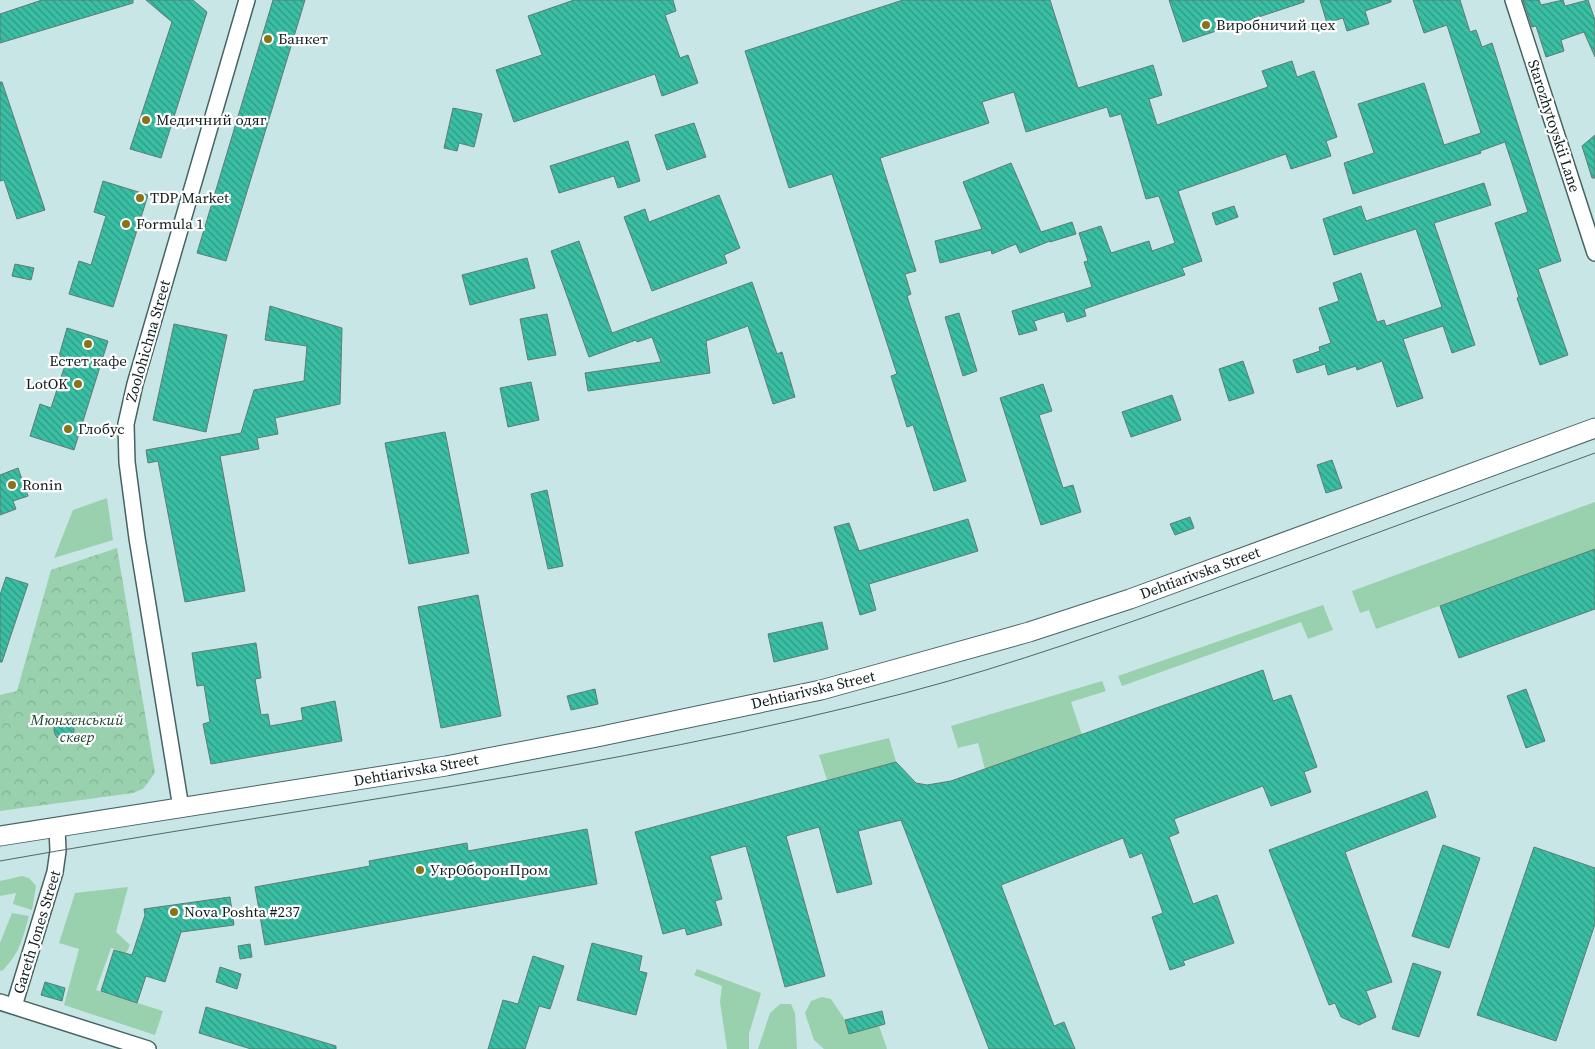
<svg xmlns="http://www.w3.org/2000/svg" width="1595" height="1049" font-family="'Source Serif 4',serif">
	<defs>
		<pattern id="park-crowns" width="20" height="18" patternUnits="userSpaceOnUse" patternTransform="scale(1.25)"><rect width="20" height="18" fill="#99d0ad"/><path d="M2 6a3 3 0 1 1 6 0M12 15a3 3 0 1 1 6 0" fill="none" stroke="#83b294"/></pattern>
		<pattern id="building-back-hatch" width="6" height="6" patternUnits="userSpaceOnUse" patternTransform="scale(1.25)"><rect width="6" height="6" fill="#3abea4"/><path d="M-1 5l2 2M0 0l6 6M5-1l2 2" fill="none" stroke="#2f9a85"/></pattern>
	</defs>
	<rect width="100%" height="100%" fill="#c8e6e6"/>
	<g fill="#99d0ad">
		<path d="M107,498l6,42 -59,18 19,-48z"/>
		<path d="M1595,502v47l-219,80 -7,-19 -9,3 -8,-22z"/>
		<path d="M1323,605l10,25 -25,9 -7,-17 -179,64 -4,-10z"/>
		<path d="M1102,681l4,10 -35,11 11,33 -97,34 -7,-26 -20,5 -7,-22z"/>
		<path d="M889,738l7,24 -69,18 -8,-25z"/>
		<path d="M22,876l7,2 7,8 -4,24 -19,-6 3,-11 -16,3v-15z"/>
		<path d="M128,887l-12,45 14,13 -4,8 -15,-5 -15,42 67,21 -8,24 -91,-30 15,-56 -20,-6 16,-50z"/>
		<path d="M12,913l17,3c-7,24 -9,37 -27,55l-2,-1v-27z"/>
		<path d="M697,969l64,24 -12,41v15h-22l-7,-47 2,-16 -28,-11z"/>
		<path d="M822,997l9,2 14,21 34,6 8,23h-63l-10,-9 -9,-27 6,-12z"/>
		<path d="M780,1004h11l4,9 2,36h-39l12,-36z"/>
	</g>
	<path fill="url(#park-crowns)" d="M117,548l38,225 -12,16 -10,4 -133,18v-116l17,-4 34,-121z"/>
	<g fill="url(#building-back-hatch)" stroke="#617b74">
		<path d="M42,0h91v3l-133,40v-29z"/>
		<path d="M146,0h47l14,12 -46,146 -31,-9 42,-127z"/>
		<path d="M273,0h32l-79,261 -29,-8z"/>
		<path d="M574,0h99l3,11 -11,4 15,43 8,-3 10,28 -36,13 -7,-22 -141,48 -18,-52 46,-15 -14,-39z"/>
		<path d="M903,0h147l28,88 75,-23 9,30 -13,4 8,26 111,-38 -6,-16 30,-10 5,16 17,-6 23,66 -11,4 5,15 -40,13 -5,-15 -108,37 24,70 -20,7 3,7 -101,34 2,7 -19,6 -3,-10 -30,9 3,9 -18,5 -7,-24 80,-24 -8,-25 4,-1 -9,-28 22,-7 10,27 38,-12 3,10 23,-8 -16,-47 -13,3 -25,-85 -11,3 -3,-10 -81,25 -12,-40 -32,10 7,21 -109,35 36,113 -11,3 6,20 -4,2 59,185 -32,10 -21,-66 -6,2 -16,-51 6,-2 -65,-200 -43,14 -44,-137z"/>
		<path d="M1169,0h135v2l-121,40z"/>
		<path d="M1320,0h71v2l-26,9 4,13 -22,7 -4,-13 -16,5z"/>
		<path d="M1413,0h47l10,32 6,-2 6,17 10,-4 69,218 -23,8 30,86 -28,10 -23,-67 2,-1 -24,-74 33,-11 -23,-70 -25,9 1,2 -128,41 -9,-31 30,-10 -16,-49 66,-21 20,62 37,-12 -34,-108 -23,8z"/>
		<path d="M1523,0h16l2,5 22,-5 2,6 23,-6 7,20v37l-11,-25 -23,8 3,11 -18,6 -10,-31 -4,1z"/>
		<path d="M0,82h2l43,128 -28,9 -13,-39 -4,1z"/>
		<path d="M453,108l29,6 -8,33 -15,-4 -2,8 -13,-3z"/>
		<path d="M694,123l12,34 -39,13 -12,-35z"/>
		<path d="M1595,135v43h-3l-10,-32z"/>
		<path d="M628,141l12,40 -22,7 -4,-12 -55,17 -9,-27z"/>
		<path d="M1011,163l30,69 31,-10 4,12 -26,8v-1l-30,12 -4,-9 -24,10 -1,-4 -51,13 -5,-22 47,-12 -19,-47z"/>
		<path d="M103,181l45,14 -35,112 -44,-13 10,-33 12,4 15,-49 -12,-4z"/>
		<path d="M1484,183l7,22 -57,18 41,122 -23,8 -9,-27 -40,13 20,59 -26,9 -15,-46 -25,9 -1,-4 -28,9 -3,-11 -28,9 -4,-13 27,-9 -1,-4 12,-4 -12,-35 20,-7 -6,-18 28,-10 16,49 7,-2 2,6 56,-19 -26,-78 -82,26 -11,-36 38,-13 5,15z"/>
		<path d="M719,195l21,53 -16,7 3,8 -75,28 -28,-74 21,-8 4,13z"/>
		<path d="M1234,206l4,11 -22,8 -4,-12z"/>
		<path d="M579,241l33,92 140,-51 25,72 5,-2 13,45 -22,7 -25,-78 -42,15 4,32 -122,18 -3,-18 76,-11 -9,-25 -15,5 -1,-2 -47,17 -38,-106z"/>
		<path d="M527,258l8,30 -65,17 -8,-30z"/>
		<path d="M15,264l19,4 -3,12 -19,-4z"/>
		<path d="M270,306l72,22 -2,76 -65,14 3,16 -21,4 2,11 -39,7 25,135 -60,11 -27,-141 -10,2 -2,-13 95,-17 13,-43 50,-9 3,-35 -42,-6z"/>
		<path d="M959,313l18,58 -14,5 -18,-59z"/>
		<path d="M547,314l9,41 -28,5 -8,-41z"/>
		<path d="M174,324l53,11 -21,97 -53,-12z"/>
		<path d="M67,328l41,13 -34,109 -44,-14 10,-32 11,4 16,-49 -8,-3z"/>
		<path d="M1243,361l11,32 -25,8 -10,-32z"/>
		<path d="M531,382l8,38 -31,7 -8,-39z"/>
		<path d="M1043,384l9,27 -13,4 24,73 10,-3 8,27 -40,13 -41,-127z"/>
		<path d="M1172,395l9,25 -50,17 -9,-25z"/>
		<path d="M445,432l24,121 -60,11 -24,-121z"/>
		<path d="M1332,460l10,28 -16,5 -9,-28z"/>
		<path d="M18,468l10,28 -15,5 3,8 -16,6v-40z"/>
		<path d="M547,490l16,76 -15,3 -17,-75z"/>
		<path d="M1190,517l4,11 -19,7 -5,-11z"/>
		<path d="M968,519l10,32 -109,33 7,26 -16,5 -26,-88 15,-4 10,28z"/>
		<path d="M1595,549v60l-136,49 -19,-52z"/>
		<path d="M6,577l22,7 -26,78h-2v-67z"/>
		<path d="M478,595l23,121 -60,12 -23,-121z"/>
		<path d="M822,622l6,27 -54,13 -6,-28z"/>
		<path d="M256,643l5,35 -6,1 6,36 7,-1 2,12 33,-6 -2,-12 34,-7 7,40 -131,23 -8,-40 7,-2 -6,-37 -7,1 -5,-33z"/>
		<path d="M1263,670l10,31 18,-6 26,72 -13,5 7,20 -40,14 -8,-20 -89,33 5,14 -10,4 24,67 24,-9 17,48 -51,18 2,4 -15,5 -18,-53 11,-4 -21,-60 -12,5 -7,-20 -122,47 53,141 10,-4 11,27h-86l-88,-229 -43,11 14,53 -35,9 -18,-66 -33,9 39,140 -40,11 -39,-141 -36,10 12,43 -7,2 7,24 -35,10 -2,-7 -22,6 -28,-102 261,-70 20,21 11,2 24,-4z"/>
		<path d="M595,689l3,15 -27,6 -4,-14z"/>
		<path d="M1526,689l19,52 -19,7 -19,-52z"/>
		<circle cx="64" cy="730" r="10"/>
		<path d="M1427,791l9,26 -91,35 47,130 -26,9 10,26 -17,8 -18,-8 -6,-14 -6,2 -60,-155z"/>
		<path d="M587,829l10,55 -332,61 -10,-58 115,-21 -1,-5 98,-18 1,8z"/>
		<path d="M1443,845l37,13 -31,90 -37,-12z"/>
		<path d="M1534,847l61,21v56l-39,117 -79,-26z"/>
		<path d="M230,897l4,28 -53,7 -16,50 -19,-6 -9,27 -36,-12 13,-41 18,5 13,-40 -1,-6z"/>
		<path d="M592,943l50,13 -3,15 8,2 -11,42 -59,-15z"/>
		<path d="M250,944l2,13 -12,2 -2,-13z"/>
		<path d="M533,956l31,10 -14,43 -11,-3 -14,43h-37l15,-49 15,4z"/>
		<path d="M1413,963l28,9 -22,65 -27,-8z"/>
		<path d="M220,967l21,7 -4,15 -21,-7z"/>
		<path d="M45,982l20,6 -3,13 -21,-6z"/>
		<path d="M206,1007l130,39v3h-85l-52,-16z"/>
		<path d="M882,1011l3,13 -36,10 -4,-14z"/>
	</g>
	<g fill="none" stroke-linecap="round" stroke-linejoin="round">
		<g stroke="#486363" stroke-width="18">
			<g id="minor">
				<path d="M1513,0l82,253"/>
				<path d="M181,808l-44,-270 -10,-76 -1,-38 9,-40 112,-384"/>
				<path d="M0,1002l148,47"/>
				<path d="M14,1006l41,-134 3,-21 -1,-24"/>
			</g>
		</g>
		<g stroke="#486363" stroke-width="21">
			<path id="major" d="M0,836l446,-70 151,-29 224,-47 208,-58 101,-33 465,-171"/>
		</g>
		<use href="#minor" stroke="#fff" stroke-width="15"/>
		<use href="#major" stroke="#fff" stroke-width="19"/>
		<path stroke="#536565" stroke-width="1" d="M0,861c302,-54 608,-90 905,-168 107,-28 212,-66 316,-103 125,-45 249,-92 374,-137"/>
	</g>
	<g fill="#867416" stroke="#fff" stroke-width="2">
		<circle cx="1206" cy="25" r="5"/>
		<circle cx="268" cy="39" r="5"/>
		<circle cx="146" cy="120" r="5"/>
		<circle cx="140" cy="198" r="5"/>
		<circle cx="126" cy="224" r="5"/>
		<circle cx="88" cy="344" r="5"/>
		<circle cx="78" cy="384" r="5"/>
		<circle cx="68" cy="429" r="5"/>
		<circle cx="12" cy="485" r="5"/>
		<circle cx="420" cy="870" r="5"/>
		<circle cx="174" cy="912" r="5"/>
	</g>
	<g text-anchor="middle" stroke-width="4.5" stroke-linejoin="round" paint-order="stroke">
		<g font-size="15" fill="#121d1d" stroke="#fff" text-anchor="start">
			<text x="1216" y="30">Виробничий цех</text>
			<text x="278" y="44">Банкет</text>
			<text x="156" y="125">Медичний одяг</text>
			<text x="150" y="203">TDP Market</text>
			<text x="136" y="229">Formula 1</text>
			<text x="88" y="366" text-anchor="middle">Естет кафе</text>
			<text x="68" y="389" text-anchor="end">LotOK</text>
			<text x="78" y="434">Глобус</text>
			<text x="22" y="490">Ronin</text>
			<text x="430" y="875">УкрОборонПром</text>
			<text x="184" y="917">Nova Poshta #237</text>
		</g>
		<g font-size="15" fill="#121d1d" stroke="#fff">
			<text transform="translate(1554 126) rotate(72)" y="5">Starozhytoyskii Lane</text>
			<text transform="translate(148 341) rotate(-74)" y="5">Zoolohichna Street</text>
			<text transform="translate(1200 573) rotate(-20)" y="5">Dehtiarivska Street</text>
			<text transform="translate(813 690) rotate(-13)" y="5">Dehtiarivska Street</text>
			<text transform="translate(416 770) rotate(-10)" y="5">Dehtiarivska Street</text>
			<text transform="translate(37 932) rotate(-73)" y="5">Gareth Jones Street</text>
		</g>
		<g font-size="15" font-style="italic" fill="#19412a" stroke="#fff">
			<text x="77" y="725">Мюнхенський<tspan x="77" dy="17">сквер</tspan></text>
		</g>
	</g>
</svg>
